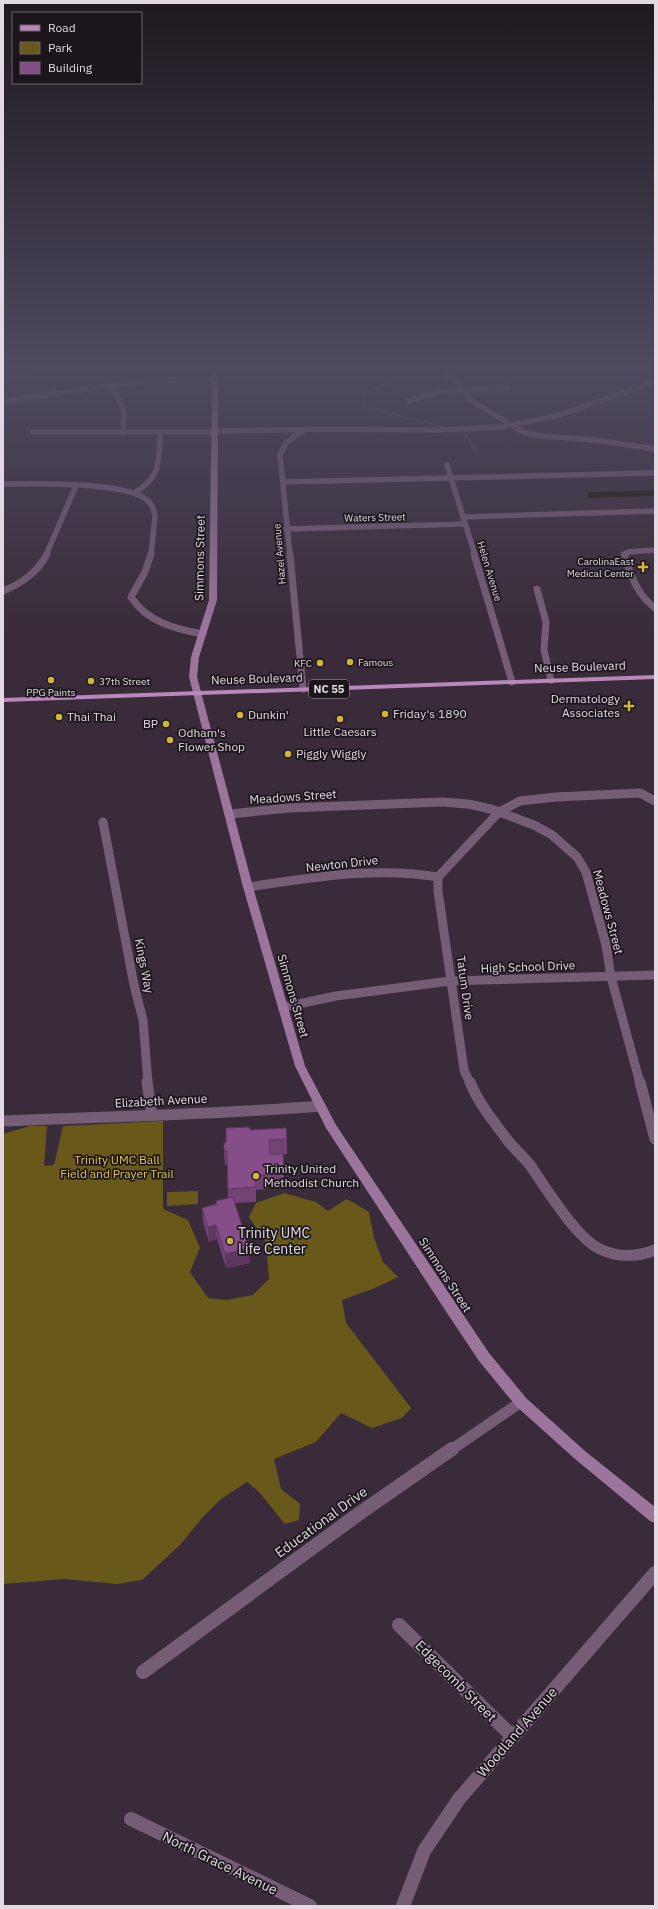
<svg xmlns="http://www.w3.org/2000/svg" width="658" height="1909" font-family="'IBM Plex Sans',sans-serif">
	<rect width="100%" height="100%" fill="#392b39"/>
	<g fill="#68591a">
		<path d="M163,1121v88l25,11 12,28 -10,24 18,26 18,2 27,-5 16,-16 -3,-36 -17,-26 7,-14 28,-10 32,9 12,9 19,-12 22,13 5,26 9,24 15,15 -23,11 -33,12 4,23 65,85 -9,10 -30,10 -31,-15 -25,29 -42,17 7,30 19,15 -1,16 -14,4 -26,-32 -12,-10 -26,17 -20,20 -20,25 -39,36 -25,4 -53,-5 -61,5v-450l27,-8h17l-3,40 10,-1 9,-39z"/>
		<path d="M198,1191v13l-31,2v-14z"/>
	</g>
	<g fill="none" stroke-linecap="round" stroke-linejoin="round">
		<g stroke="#564e44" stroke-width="1.5">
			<path d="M412,367l2,3 -51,25 1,10 4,3 76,19"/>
			<path d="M3,381l106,-14"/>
			<path d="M464,432l14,22"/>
		</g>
		<path stroke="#1a1300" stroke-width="5.5" d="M590,495l65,-2"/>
		<g stroke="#765d76" stroke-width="5.5">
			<path d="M446,375l12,8 12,17 53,32 17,4 55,4 60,9"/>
			<path d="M111,387c14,20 14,22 12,46"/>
			<path d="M3,401l145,-20 67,-2"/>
			<path d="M408,401l32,-9 69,-4"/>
			<path d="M214,431l122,-2 102,1 63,-3 55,-11 99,-34"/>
			<path d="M33,432h181"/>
			<path d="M447,465l28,90"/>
			<path d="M283,482l372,-9"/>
			<path d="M3,484c31,0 122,-3 144,16 5,4 7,10 8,16l-4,39"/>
			<path d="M134,493c27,-15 25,-32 26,-60"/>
			<path d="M463,517l192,-6"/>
			<path d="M286,529l179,-5"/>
			<path d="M46,555l30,-69"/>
			<path d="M290,555l-10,-101 7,-12 17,-12"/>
			<path d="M624,555l4,-3 27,-2"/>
		</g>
		<g stroke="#765d76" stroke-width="7">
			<path d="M151,554l-6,18 -14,25c16,25 44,32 72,37"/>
			<path d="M290,554l13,135"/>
			<path d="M474,554l38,128"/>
			<path d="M626,554l-2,1c7,20 13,40 31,53"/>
			<path d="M537,589l9,33 -2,28 7,30"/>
			<path d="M3,591c19,-8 34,-18 44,-37"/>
		</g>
		<g stroke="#765d76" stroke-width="9">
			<path d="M230,814l59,-6 153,-6 26,2 23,5 43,16 18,10 25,22 9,15 20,73 5,32 29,106"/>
			<path d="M103,822l31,163 9,35 5,63"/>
			<path d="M248,887c64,-9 126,-21 190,-10"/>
			<path d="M284,1007l52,-11 114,-15 205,-6"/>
			<path d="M470,1083l-6,-13 -26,-179v-14l61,-65 21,-11 36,-4 84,-4 15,8"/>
		</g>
		<g stroke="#765d76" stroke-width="11">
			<path d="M147,1082l5,33"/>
			<path d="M470,1082c8,20 23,39 36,56 7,10 17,18 24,27 16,23 47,75 72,85 18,8 35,7 53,0"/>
			<path d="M640,1082l15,57"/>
			<path d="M3,1121c106,-5 212,-6 317,-15"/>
			<path d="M451,1450l70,-48"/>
		</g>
		<g stroke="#765d76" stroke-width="14">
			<path d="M399,1625l114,112"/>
			<path d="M143,1672l217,-159 92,-64"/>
			<path d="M131,1819l179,87"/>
			<path d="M403,1906l21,-55 35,-52 196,-226"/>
		</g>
		<path fill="#9c759d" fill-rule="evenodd" d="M210,367h6l2,24 -1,209 -18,57 -2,20 56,210 52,179 31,59 153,228 37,45 59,53 70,56v16l-5,-2 -75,-62 -59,-53 -37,-45 -30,-45 -123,-188 -31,-62 -52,-179 -54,-210 2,-20 18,-57 3,-209z"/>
		<path fill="#ba87bb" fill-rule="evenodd" d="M655,675v4l-652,23v-4z"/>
		<path stroke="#958995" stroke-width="1.5" stroke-dasharray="5 2.5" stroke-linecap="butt" d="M3,376l72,-9"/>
	</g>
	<path fill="#734375" d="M250,1130l37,9v15h-4l1,29 -17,1 1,5 -12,1v12l-21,1 15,60 -24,5 -9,-29 -8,3 -6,-20 -1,-14 14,-4v-3l12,-3 -1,-33h-2l-1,-14 2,-8z"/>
	<g fill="#5e375f">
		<path d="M216,1225l1,14 -8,3 -1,-15z"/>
		<path d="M249,1248l1,15 -24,5 -1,-14z"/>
	</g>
	<g fill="#864e88" stroke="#5e375f">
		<path d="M250,1127v3l36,-2 1,11 -18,1 1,14h13l1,15 -17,1v5h-12l1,12 -28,2 -1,-38h-3v-8h2v-15z"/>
		<path d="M233,1197l16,51 -24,6 -9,-29 -8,2 -6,-19 15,-4 -1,-3z"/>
	</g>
	<linearGradient id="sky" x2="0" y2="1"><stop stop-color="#1f181f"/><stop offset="0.58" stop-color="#4e4a5f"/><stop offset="1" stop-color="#4e4a5f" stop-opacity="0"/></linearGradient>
	<rect width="658" height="634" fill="url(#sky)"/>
	<g fill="#d3b635" stroke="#1c161c" stroke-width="1.5">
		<path d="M641 561h4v4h4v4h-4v4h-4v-4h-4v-4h4z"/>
		<circle cx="350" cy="662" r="4"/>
		<circle cx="320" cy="663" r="4"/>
		<circle cx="51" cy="680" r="4"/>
		<circle cx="91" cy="681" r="4"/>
		<path d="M627 700h4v4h4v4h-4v4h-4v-4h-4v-4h4z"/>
		<circle cx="385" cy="714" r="4"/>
		<circle cx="240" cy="715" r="4"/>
		<circle cx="59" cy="717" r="4"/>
		<circle cx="340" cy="719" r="4"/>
		<circle cx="166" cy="724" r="4"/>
		<circle cx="170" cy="740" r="4"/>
		<circle cx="288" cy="754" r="4"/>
		<circle cx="256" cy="1176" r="4"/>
		<circle cx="230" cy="1241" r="4"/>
	</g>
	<g text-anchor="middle" stroke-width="3.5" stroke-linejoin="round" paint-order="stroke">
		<g font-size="10" fill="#e2d9e2" stroke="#1c161c">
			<text transform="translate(375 517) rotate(-1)" y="4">Waters Street</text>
			<text transform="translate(279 554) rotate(-95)" y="4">Hazel Avenue</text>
			<text transform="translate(490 571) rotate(73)" y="4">Helen Avenue</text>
		</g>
		<g font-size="10" fill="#e2d9e2" stroke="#1c161c" text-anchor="end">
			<text x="634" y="565">CarolinaEast<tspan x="634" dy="12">Medical Center</tspan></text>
			<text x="358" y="666" text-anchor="start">Famous</text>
			<text x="312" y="667">KFC</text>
			<text x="99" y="685" text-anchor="start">37th Street</text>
			<text x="51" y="696" text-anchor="middle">PPG Paints</text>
		</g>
		<rect fill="#1c161c" stroke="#a79ea7" stroke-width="1" x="309" y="680" width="40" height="18" rx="3"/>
		<g font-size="11" font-weight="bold" fill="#e2d9e2">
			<text x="329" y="693">NC 55</text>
		</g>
		<g font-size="12" fill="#e2d9e2" stroke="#1c161c">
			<text transform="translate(200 558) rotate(-89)" y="4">Simmons Street</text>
			<text transform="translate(580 667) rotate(-2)" y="4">Neuse Boulevard</text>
			<text transform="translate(257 679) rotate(-2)" y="4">Neuse Boulevard</text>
			<text transform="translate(293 797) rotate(-4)" y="4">Meadows Street</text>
			<text transform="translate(342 864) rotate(-6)" y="4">Newton Drive</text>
			<text transform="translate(608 912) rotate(75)" y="4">Meadows Street</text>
			<text transform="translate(144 966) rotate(79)" y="4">Kings Way</text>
			<text transform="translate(528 967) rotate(-2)" y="4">High School Drive</text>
			<text transform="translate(465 988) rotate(82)" y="4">Tatum Drive</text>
			<text transform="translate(293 996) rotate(74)" y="4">Simmons Street</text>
			<text transform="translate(161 1101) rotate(-3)" y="4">Elizabeth Avenue</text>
			<text transform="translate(445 1275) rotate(57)" y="4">Simmons Street</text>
		</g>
		<g font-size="12" fill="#e2d9e2" stroke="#1c161c" text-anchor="start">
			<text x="620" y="703" text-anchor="end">Dermatology<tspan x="620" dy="14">Associates</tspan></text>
			<text x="393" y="718">Friday's 1890</text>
			<text x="248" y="719">Dunkin'</text>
			<text x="67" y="721">Thai Thai</text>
			<text x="158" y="728" text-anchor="end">BP</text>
			<text x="340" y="736" text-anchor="middle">Little Caesars</text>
			<text x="178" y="737">Odham's<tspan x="178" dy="14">Flower Shop</tspan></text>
			<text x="296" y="758">Piggly Wiggly</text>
			<text x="264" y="1173">Trinity United<tspan x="264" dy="14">Methodist Church</tspan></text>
		</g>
		<g font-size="12" fill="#e5c851" stroke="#1c161c">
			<text x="117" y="1164">Trinity UMC Ball<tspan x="117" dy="14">Field and Prayer Trail</tspan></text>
		</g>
		<g font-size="14" fill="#e2d9e2" stroke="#1c161c" text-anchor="start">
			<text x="238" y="1238">Trinity UMC<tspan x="238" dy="16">Life Center</tspan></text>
		</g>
		<g font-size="14" fill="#e2d9e2" stroke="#1c161c">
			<text transform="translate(321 1522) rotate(-36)" y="5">Educational Drive</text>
			<text transform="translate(456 1681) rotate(45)" y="5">Edgecomb Street</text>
			<text transform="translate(517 1732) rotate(-49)" y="5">Woodland Avenue</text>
			<text transform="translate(220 1863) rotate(26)" y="5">North Grace Avenue</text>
		</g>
	</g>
	<rect width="658" height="1909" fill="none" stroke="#e2d9e2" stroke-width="8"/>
	<rect x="12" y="12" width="130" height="72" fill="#1c161c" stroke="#6b646b"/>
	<rect x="20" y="25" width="20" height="6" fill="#ba87bb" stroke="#6b646b"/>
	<text x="48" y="32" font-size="12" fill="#e2d9e2">Road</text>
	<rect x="20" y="42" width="20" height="12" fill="#68591a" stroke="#6b646b"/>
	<text x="48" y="52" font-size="12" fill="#e2d9e2">Park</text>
	<rect x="20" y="62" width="20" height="12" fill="#864e88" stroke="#6b646b"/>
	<text x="48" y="72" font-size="12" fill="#e2d9e2">Building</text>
</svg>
